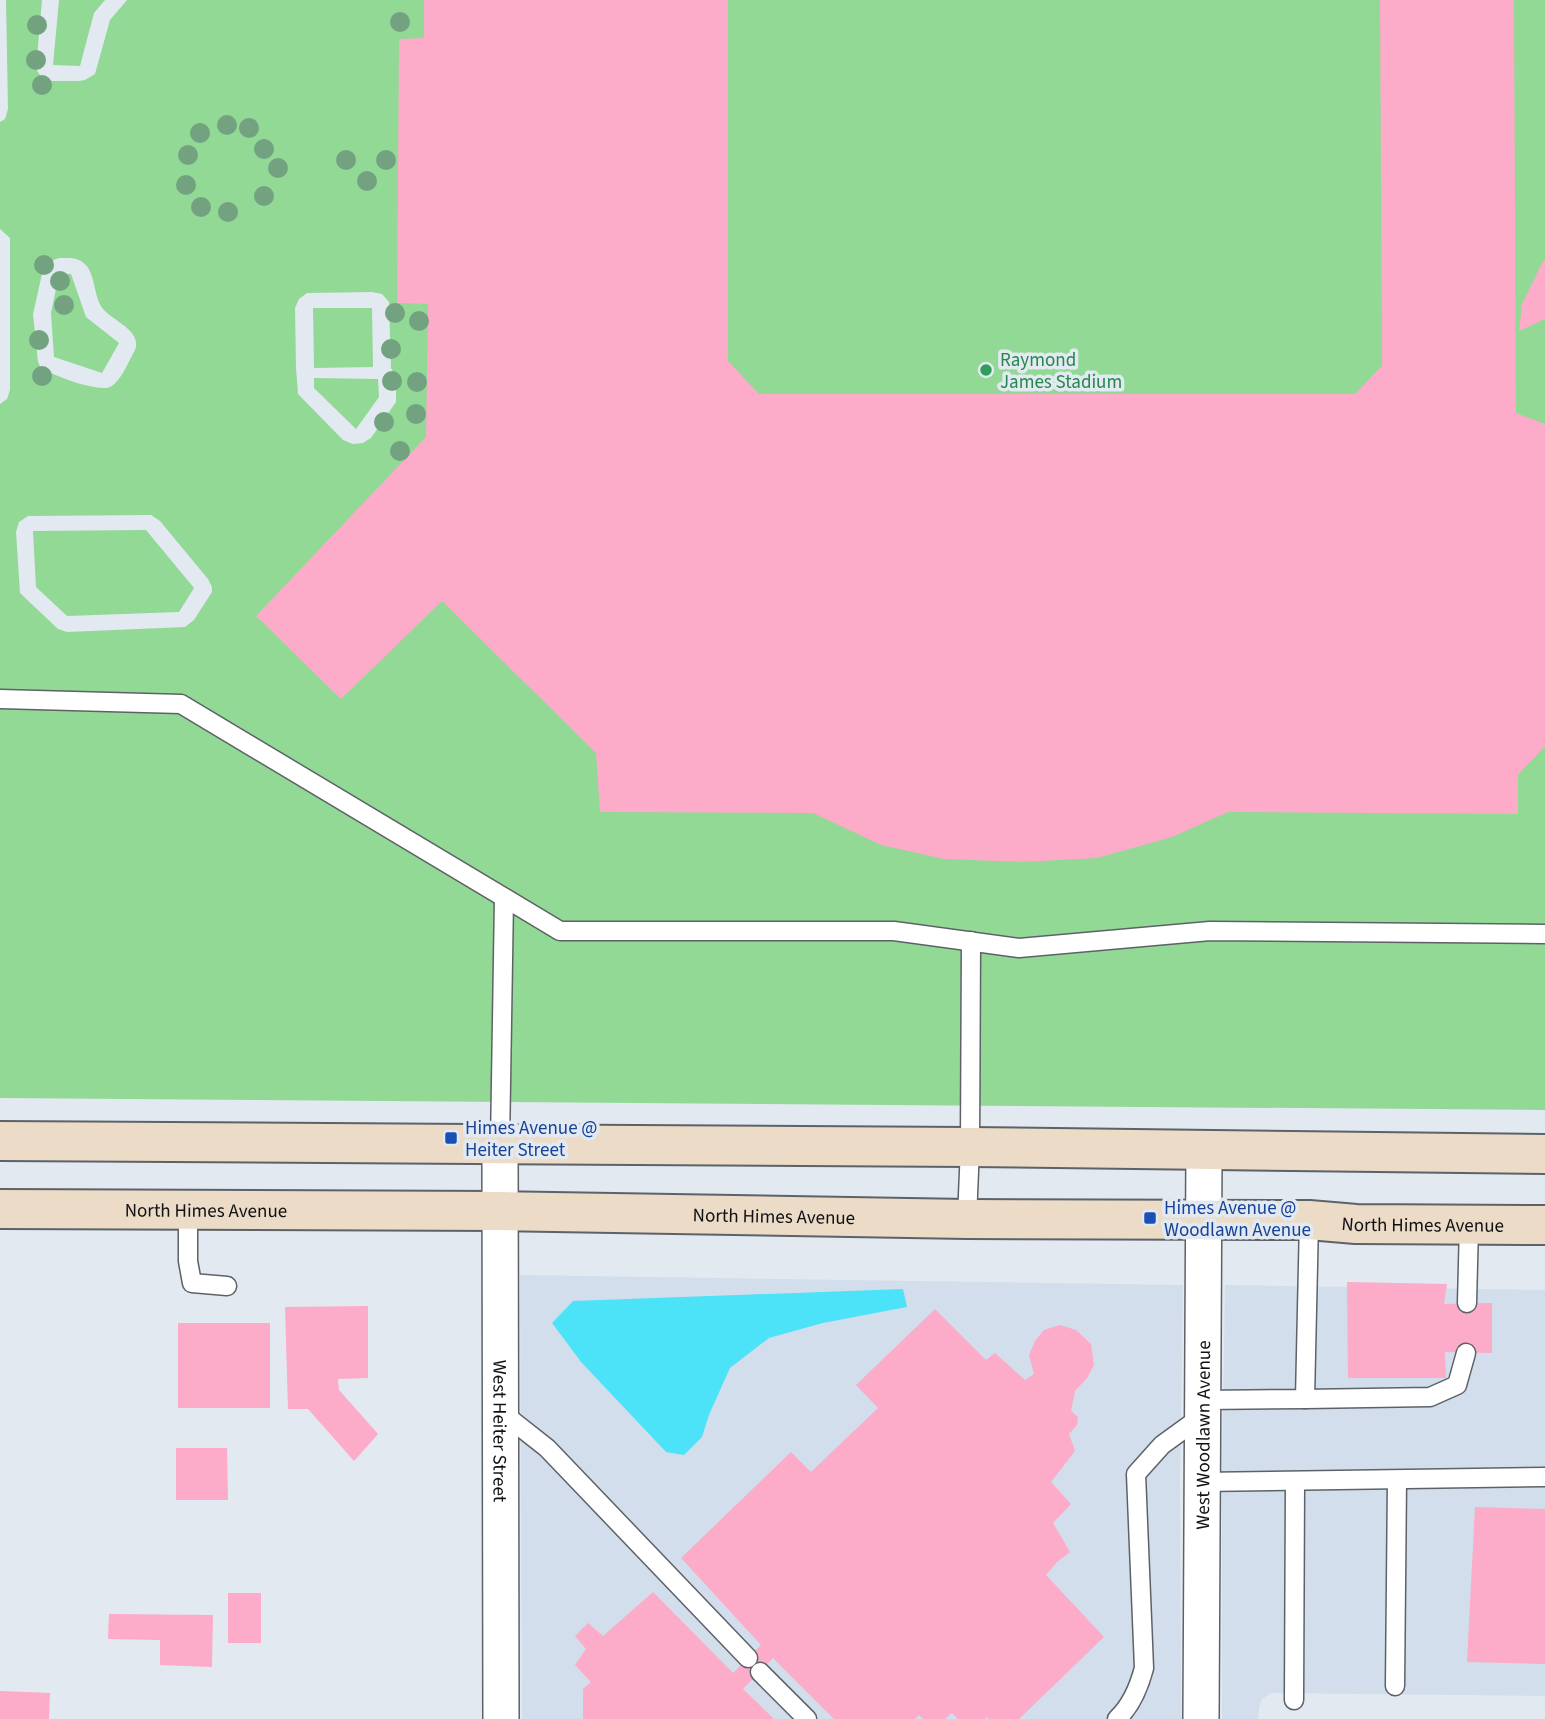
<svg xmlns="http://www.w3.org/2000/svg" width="1545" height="1719" font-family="'Source Sans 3',sans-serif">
	<rect width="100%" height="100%" fill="#e2e9f0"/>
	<g fill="#d2deeb" fill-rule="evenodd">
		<path d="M520,1275l663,10 -3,197 1,237h-659zM573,1301l334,6 -84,16 -54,15 -39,30 -21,47 -7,22 -36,15 -85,-90 -29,-39z"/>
		<path d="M1225,1285l320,5v406l-274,-3 -9,6 -3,9 -1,11h-36v-236z"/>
	</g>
	<g fill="#91d995" fill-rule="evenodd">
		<path d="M6,0h36l-6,69 6,9 10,3h27l6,-1 10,-6 15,-54 17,-20h1418v1110l-1545,-12v-694l7,-5 3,-9v-152l-10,-9v-107l5,-3 3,-10zM59,258c7,0 16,-1 22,3 16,9 11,36 23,49 11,12 38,21 31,40 -5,9 -15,33 -25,37 -12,5 -53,-10 -65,-17 -5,-3 -4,-2 -7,-8l-5,-48 11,-49 4,-3zM372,292l10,2 7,8 2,66 5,10v24l-25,36 -8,5 -10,1 -10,-4 -45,-46 -2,-26 -1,-60 4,-9 8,-6zM151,515l9,6 48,58 4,8v5l-18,28 -9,7 -118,5 -9,-3 -38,-36 -4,-61 3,-10 9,-6z"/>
		<path d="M59,0h46l-11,13 -14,53 -27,-1z"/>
		<path d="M59,274h12l15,43 33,26 -17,30 -48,-16 -3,-44z"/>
		<path d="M313,308h59l1,59 -59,1z"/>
		<path d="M314,378l64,1 1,18 -23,32 -42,-41z"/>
		<path d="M146,530l48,58 -15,24 -112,4 -31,-29 -3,-56z"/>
	</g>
	<path fill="#4ce2f7" d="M903,1289l4,18 -84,16 -54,15 -39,30 -21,47 -7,22 -18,18 -18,-3 -85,-90 -29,-39 21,-22z"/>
	<g fill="#fcabc8">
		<path d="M424,0h304v361l31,33h596l27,-28 -2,-366h134l2,413 29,11v322l-27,29v39l-290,-2 -56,25 -75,21 -75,4 -78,-3 -63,-14 -68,-32 -213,-1 -4,-59 -154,-152 -101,98 -85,-83 170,-179 2,-133 -31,-1 2,-264 25,-1z"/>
		<path d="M1545,259v60l-26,12 3,-27 19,-39z"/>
		<path d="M1347,1282l100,2 -3,20 48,-1v50l-47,-1 1,26h-98z"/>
		<path d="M368,1306v72l-30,1 1,11 39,44 -24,27 -46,-52h-20l-3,-102z"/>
		<path d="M935,1309l51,51 9,-7 30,27 9,-6 -5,-19 6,-14 9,-11 16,-5 16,5 15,14 3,21 -7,13 -12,13 -4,20 7,6 -1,8 -8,9 6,17 -24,31 20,22 -18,19 17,29 -13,10 -11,13 58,62 -85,82h-30l-2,-2 -2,2h-27l-6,-6 -7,6h-22l-4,-4 -4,4h-81l-61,-61 -30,31 31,30h-191v-30l8,-7 -16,-17 11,-16 -11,-13 13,-13 15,13 50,-44 80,81 28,-28 -80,-87 110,-106 20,20 67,-64 -22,-23z"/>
		<rect x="178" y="1323" width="92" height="85"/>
		<path d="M176,1448h51l1,52h-52z"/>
		<path d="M1475,1507l70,2v155l-78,-2z"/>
		<rect x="228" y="1593" width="33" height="50"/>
		<path d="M109,1614l104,1 -1,52 -52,-2v-25l-52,-1z"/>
		<path d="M0,1691l50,2 -1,26h-49z"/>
	</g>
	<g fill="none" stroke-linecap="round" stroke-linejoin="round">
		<g stroke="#5d6268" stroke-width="21">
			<g id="lane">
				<path d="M0,699l181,5 379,227h334l125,17 191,-17 335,3"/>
				<path d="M500,1144l4,-246"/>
				<path d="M188,1210v51l4,22 35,3"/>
				<path d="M967,1219l3,-72 1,-206"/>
				<path d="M1467,1303l2,-78"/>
				<path d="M1305,1399l125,-2 27,-12 9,-32"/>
				<path d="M1203,1400l102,-1 4,-179"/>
				<path d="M500,1411l47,37 201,210"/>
				<path d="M1201,1482l344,-5"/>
				<path d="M760,1672l47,47"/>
				<path d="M1395,1686l2,-206"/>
				<path d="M1294,1700l1,-218"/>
				<path d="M1117,1719c15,-14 22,-32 27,-51l-8,-194 26,-29 40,-29"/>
			</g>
		</g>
		<g stroke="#5d6268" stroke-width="38">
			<g id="street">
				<path id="s1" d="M500,1144l1,575"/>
				<path id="s2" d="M1201,1719l3,-568"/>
			</g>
		</g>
		<g stroke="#5d6268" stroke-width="42">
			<g id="secondary">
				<path d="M0,1141l970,6 575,7"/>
				<path id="s3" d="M0,1209l500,2 467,8 342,1 47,4 189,1"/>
			</g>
		</g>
		<use href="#lane" stroke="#fff" stroke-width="18"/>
		<use href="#street" stroke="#fff" stroke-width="35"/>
		<use href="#secondary" stroke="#ebdbc7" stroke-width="38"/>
	</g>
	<g fill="#73a280">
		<circle cx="400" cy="22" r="10"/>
		<circle cx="37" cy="25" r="10"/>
		<circle cx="36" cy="60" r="10"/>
		<circle cx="42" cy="85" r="10"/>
		<circle cx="227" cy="125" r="10"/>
		<circle cx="249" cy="128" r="10"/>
		<circle cx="200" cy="133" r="10"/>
		<circle cx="264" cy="149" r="10"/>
		<circle cx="188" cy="155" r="10"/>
		<circle cx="346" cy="160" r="10"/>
		<circle cx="386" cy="160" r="10"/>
		<circle cx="278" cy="168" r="10"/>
		<circle cx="367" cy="181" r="10"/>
		<circle cx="186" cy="185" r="10"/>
		<circle cx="264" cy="196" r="10"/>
		<circle cx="201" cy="207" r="10"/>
		<circle cx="228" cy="212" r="10"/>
		<circle cx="44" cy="265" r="10"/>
		<circle cx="60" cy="281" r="10"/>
		<circle cx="64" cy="305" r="10"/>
		<circle cx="395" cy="313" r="10"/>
		<circle cx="419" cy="321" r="10"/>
		<circle cx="39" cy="340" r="10"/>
		<circle cx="391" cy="349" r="10"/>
		<circle cx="42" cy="376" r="10"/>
		<circle cx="392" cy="381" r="10"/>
		<circle cx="417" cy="382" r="10"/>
		<circle cx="416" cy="414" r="10"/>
		<circle cx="384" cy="422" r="10"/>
		<circle cx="400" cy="451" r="10"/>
	</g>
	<circle fill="#2e9e5b" stroke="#e2e9f0" stroke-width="2.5" cx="986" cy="370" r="7"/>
	<g fill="#1a4fb4" stroke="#e2e9f0" stroke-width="2.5">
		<rect x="444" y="1131" width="14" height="14" rx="3.5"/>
		<rect x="1143" y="1211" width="14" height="14" rx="3.5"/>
	</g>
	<g text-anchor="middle" stroke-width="7" stroke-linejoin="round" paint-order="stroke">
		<g font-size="19" fill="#27864d" stroke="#e2e9f0" text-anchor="start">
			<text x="1000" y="366">Raymond<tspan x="1000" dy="22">James Stadium</tspan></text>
		</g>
		<g font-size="19" fill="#164399" stroke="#e2e9f0" text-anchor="start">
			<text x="465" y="1134">Himes Avenue @<tspan x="465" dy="22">Heiter Street</tspan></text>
			<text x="1164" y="1214">Himes Avenue @<tspan x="1164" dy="22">Woodlawn Avenue</tspan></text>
		</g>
		<g font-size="19" fill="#0f1114" stroke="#e2e9f0">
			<text dy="7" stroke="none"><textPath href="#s3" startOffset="206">North Himes Avenue</textPath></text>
			<text dy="7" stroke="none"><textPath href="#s3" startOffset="774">North Himes Avenue</textPath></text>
			<text dy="7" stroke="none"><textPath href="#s3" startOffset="1423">North Himes Avenue</textPath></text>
			<text dy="7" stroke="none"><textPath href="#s1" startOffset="287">West Heiter Street</textPath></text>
			<text dy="7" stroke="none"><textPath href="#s2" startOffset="284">West Woodlawn Avenue</textPath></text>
		</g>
	</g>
</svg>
